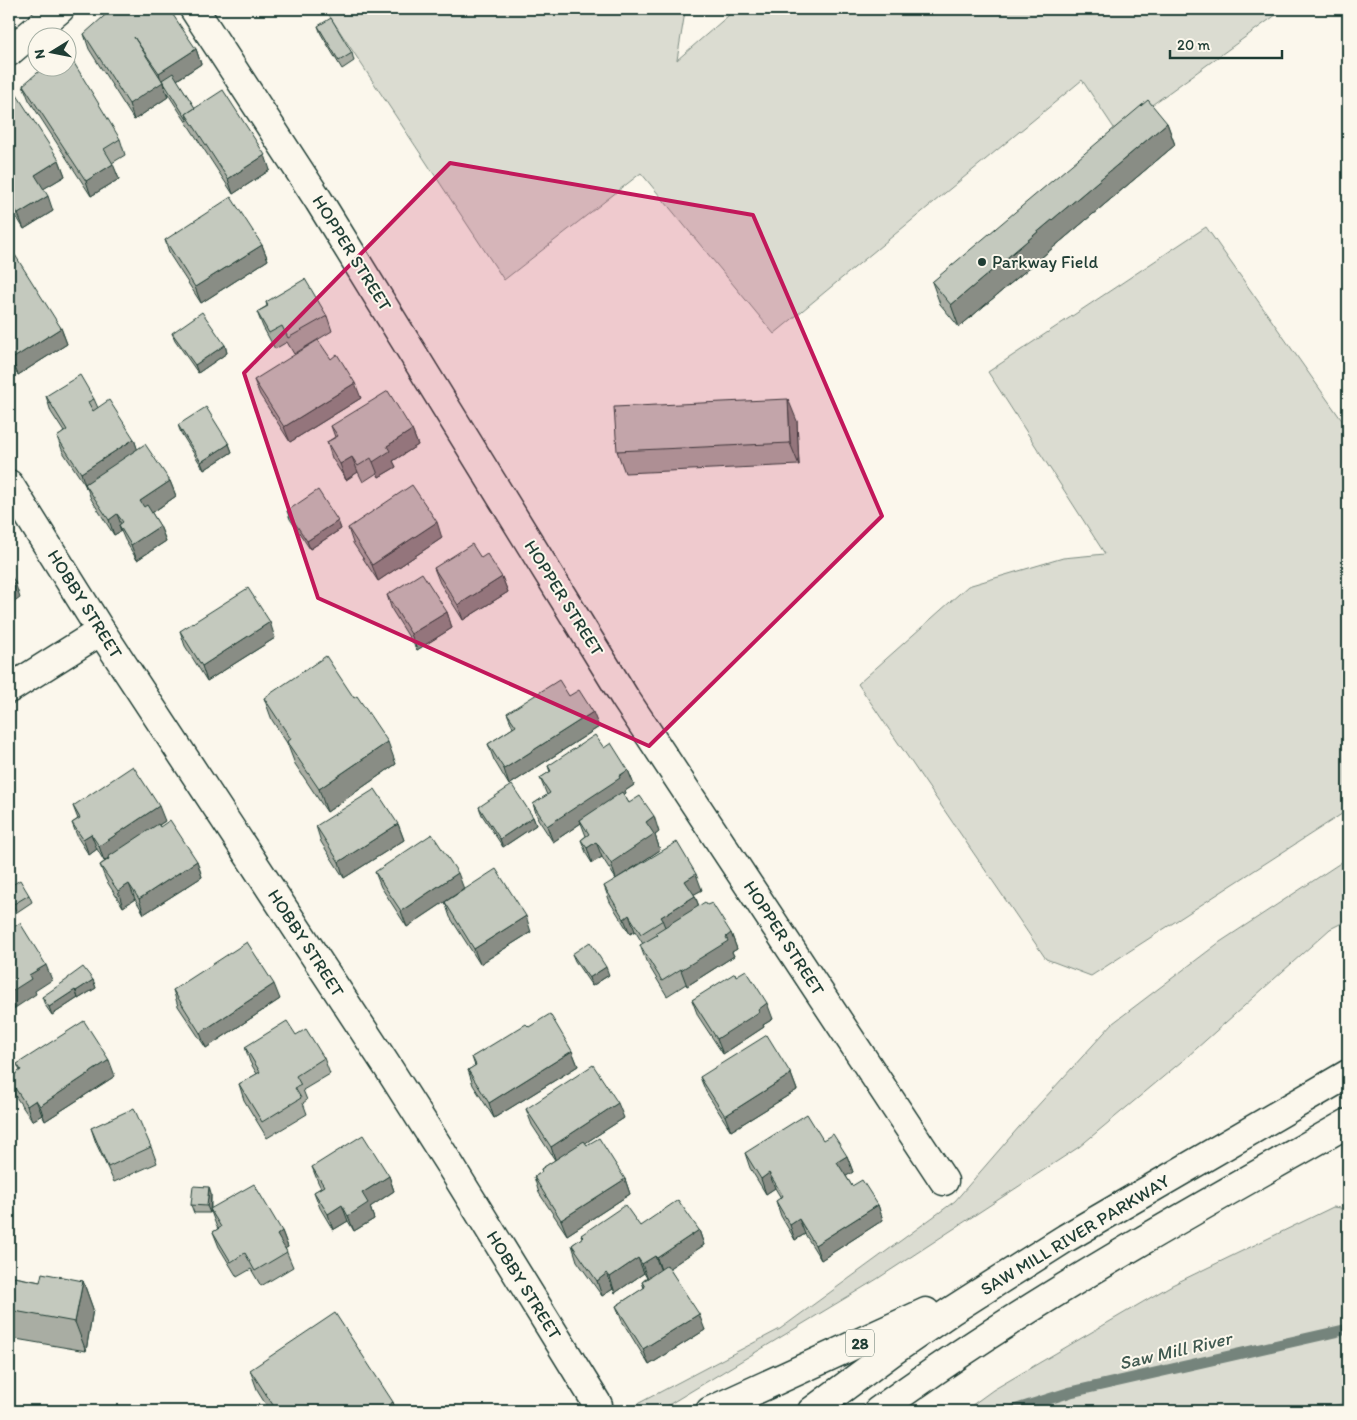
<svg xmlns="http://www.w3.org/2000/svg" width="1357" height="1420" font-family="Itim,sans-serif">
	<rect width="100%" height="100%" fill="#fbf7ec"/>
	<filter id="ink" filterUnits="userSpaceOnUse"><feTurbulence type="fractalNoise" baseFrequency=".02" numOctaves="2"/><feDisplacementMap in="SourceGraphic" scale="10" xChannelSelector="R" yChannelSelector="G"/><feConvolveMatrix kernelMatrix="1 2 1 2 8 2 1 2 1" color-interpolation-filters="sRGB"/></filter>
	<g filter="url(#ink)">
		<g fill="#dbdcd1" stroke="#7d8c82">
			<path d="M325,9h359l1,3 -8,48 59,-51h548l-168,122 -34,-51 -308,254 -133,-161 -137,107z"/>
			<path d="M1206,227l142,202v381l-257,166 -45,-17 -188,-275 110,-98 95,-28 42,-4 -117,-182z"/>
			<path d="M1348,858v62l-18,9 -143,128 -108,90 -202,132 -212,128 -2,4h-39l156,-82 175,-128 77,-89 81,-89 107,-81z"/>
			<path d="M1333,1207l15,2v193l-34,9h-350l29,-21 179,-105z"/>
		</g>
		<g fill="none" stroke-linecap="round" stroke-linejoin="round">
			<path stroke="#74847b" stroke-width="11" d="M1011,1411l60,-19 277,-63"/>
			<g stroke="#1f3d34" stroke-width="31">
				<g id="street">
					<path d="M194,9l125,192 306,497 319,483"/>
					<path d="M9,484l92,147 288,438 61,96 148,240"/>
					<path d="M9,689l92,-58"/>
				</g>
			</g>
			<g stroke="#1f3d34" stroke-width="31">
				<path id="secondary" d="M9,52l51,-43"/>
			</g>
			<g stroke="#1f3d34" stroke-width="31">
				<g id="highway">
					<path d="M710,1411l216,-99"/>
					<path d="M812,1411l81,-60 58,-40 58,-37 57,-36 282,-164"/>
					<path d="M878,1411c36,-26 72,-51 109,-75 117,-76 240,-144 361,-213"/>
				</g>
			</g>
			<use href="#street" stroke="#fbf7ec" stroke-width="28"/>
			<use href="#secondary" stroke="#fbf7ec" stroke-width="28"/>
			<use href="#highway" stroke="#fbf7ec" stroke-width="28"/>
		</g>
		<g fill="#a9ada3" stroke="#1f3d34">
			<path d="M318,26l34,27 2,8 -12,8 -21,-35z"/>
			<path d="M84,34l112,15 5,15 -24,16 18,28 75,62 -37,24 -67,-103 2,6 -34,23 -45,-71z"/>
			<path d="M23,85l97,54 5,16 -13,8 7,16 -28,17 -62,-96z"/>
			<path d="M9,98l50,62 6,16 -22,13 10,22 -29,18 -11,-18 -4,3z"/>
			<path d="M1167,123l8,22 -216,182 -19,-23 -8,-22z"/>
			<path d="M165,240l97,5 6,15 -67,43 -31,-48z"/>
			<path d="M9,259l52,69 6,16 -49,31 -9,-15z"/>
			<path d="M266,302l61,14 5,15 -38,23 -7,-12 -12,7 -12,-22 -6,-15 10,-6z"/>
			<path d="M172,333l53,12 2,8 -29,20 -23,-33z"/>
			<path d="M254,380l107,18 -71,44 -30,-47z"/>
			<path d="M46,396l48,3 4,9 36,31 3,10 33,32 6,15 -24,17 8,13 6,15 -29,19 -12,-20 -4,-9 -7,4 -23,-36 -4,-11 -24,-36 -6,-15 7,-5 -13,-20z"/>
			<path d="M797,421l2,44 -174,8 -8,-22z"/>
			<path d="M178,425l51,19 3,8 -28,18 -23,-37z"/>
			<path d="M331,426l81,4 6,15 -25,16 3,6 -17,10 -2,-4 -14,9 -5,-10 -12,8 -14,-22 -5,-16 8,-5z"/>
			<path d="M287,511l51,10 3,8 -31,20 -20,-30z"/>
			<path d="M348,528l94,10 -64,43 -25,-38z"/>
			<path d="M481,558l21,19 6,15 -45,28 -23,-37 -6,-15z"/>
			<path d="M387,595l60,17 5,16 -35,22 -25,-40z"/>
			<path d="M180,631l95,7 -68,43 -22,-35z"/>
			<path d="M569,696l30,31 -90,58 -15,-25 -6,-16 25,-16 -6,-15z"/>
			<path d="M264,698h90l42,66 -69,48 -32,-48 -8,-21 -15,-23z"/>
			<path d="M604,748l24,22 6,15 -9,6 1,2 -2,2 5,8 30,29 -4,3 5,15 -44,29 -14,-22 -10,6 -5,-8 -6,-15 5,-4 -5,-13 -28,19 -15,-23 -5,-15 14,-9 -7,-17 10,-6 -2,-6z"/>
			<path d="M73,806l92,15 -6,4 1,2 37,34 5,16 -58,37 -9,-15 -12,8 -17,-27 -6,-15 8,-6 -4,2 -7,-12 -8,6 -11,-17 -6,-15 6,-4z"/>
			<path d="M479,807l54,10 3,8 -33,22 -21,-32z"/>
			<path d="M398,824l6,16 -60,38 -23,-36 -5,-16z"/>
			<path d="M375,872l89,17 -57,38 -26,-40z"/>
			<path d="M604,886l98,4 -8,4 5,12 32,27 6,16 -5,3 2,4 -47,30 -1,-2 -19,12 -21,-35 -6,-16 3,-1 -8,-13 -5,3 -20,-32z"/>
			<path d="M9,887l20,8 3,7 -15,10 -8,-13z"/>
			<path d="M445,902l86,30 -51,32 -30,-47z"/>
			<path d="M572,954l37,21 -17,11 -17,-25z"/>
			<path d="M736,976l37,43 -10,6 1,2 -41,27 -25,-38 -6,-16z"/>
			<path d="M93,980l3,8 -18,11v-1l-26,17 -7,-10 -3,-8z"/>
			<path d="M173,990l107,9 -74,49 -28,-42z"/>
			<path d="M529,1027l43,24 6,15 -84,52 -21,-33 -5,-15 7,-4 -3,-9z"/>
			<path d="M296,1035l28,23 6,16 -27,16 4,10 -4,3 4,11 -40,24 -23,-38 -5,-16 18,-10 -7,-12 -5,-15z"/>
			<path d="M17,1064l98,12 -70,45 -3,-6 -10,6 -18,-27 -5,-14 11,-9z"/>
			<path d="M791,1074l6,16 -66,41 -25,-39 -6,-15z"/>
			<path d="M526,1109l98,9 -39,25 40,36 5,15 -63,41 -28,-42 -5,-16 8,-5 -1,-3 14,-9 -23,-35z"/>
			<path d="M91,1128l60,19 6,16 -43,19 -18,-39z"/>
			<path d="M823,1140l24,16 6,16 -7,4 6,10 26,19 5,15 -62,40 -16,-26 -10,6 -14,-24 -5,-15 5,-3 -6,-10 -9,6 -16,-26 -5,-15z"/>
			<path d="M312,1167l77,9 5,15 -24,16 4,12 -20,12 -6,-10 -15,9 -13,-22 -6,-16 7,-4 -3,-6z"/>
			<path d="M211,1194v15l71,22 6,16 -3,1 8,19 -32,19 -10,-17 -14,8 -18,-30 -6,-15 5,-3 -2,-4 -6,-16v4h-16l-3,-8z"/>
			<path d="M640,1226l59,4 5,15 -35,23 36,62 -56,35 -27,-44 -6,-15 28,-18 -2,-6 5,-4 -3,-5 -29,20 -2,-4 -11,7 -25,-35 -5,-16 10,-7 -1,-3z"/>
			<path d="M9,1276l31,6 43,-1 10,28 -7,42 -76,-13 -1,-4z"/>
			<path d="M250,1370l143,32 3,9h-126l-12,-19z"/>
		</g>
		<g fill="#898d85" stroke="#1f3d34">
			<path d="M196,49l5,15 -35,23 -3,-4 5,14 -34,23 -5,-16 32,-23 -2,-8z"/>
			<path d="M1167,123l8,22 -216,182 -8,-22z"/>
			<path d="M265,155l5,15 -37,24 -5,-15z"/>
			<path d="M59,160l6,16 -25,15 -5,-16z"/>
			<path d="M113,164l6,15 -28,17 -5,-15z"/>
			<path d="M48,196l5,15 -29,18 -6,-15z"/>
			<path d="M9,201l4,10 -4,3z"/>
			<path d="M262,245l6,15 -67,43 -6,-16z"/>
			<path d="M61,328l6,16 -49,31 -6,-16z"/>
			<path d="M225,345l2,8 -29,20 -3,-8z"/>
			<path d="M355,383l6,15 -71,44 -6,-15z"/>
			<path d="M788,399l9,22 2,44 -9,-22z"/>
			<path d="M412,430l6,15 -25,16 3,6 -17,10 -6,-15 14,-16z"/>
			<path d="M134,439l5,15 -54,30 1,4 -5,-15z"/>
			<path d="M229,444l3,8 -28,18 -3,-8z"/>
			<path d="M352,457l6,15 -12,8 -6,-16z"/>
			<path d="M170,481l6,15 -30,21 -6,-16z"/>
			<path d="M117,514l6,16 -4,-5 2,6 -7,4 -5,-15z"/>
			<path d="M338,521l3,8 -31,20 -3,-8z"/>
			<path d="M437,522l5,16 -64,43 -6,-16z"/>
			<path d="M160,526l6,15 -29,19 -6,-15z"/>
			<path d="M502,577l6,15 -45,28 -5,-15z"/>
			<path d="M15,582l5,16 -11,8v-20z"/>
			<path d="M447,612l5,16 -35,22 -6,-16z"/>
			<path d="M270,622l5,16 -68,43 -5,-15z"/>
			<path d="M593,712l6,15 -90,58 -5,-16z"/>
			<path d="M388,742l8,22 -69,48 -8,-23z"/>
			<path d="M628,770l6,15 -9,6 1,2 -44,30 -2,-3 1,3 -28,19 -6,-16z"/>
			<path d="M159,806l6,15 -61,40 -5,-15z"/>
			<path d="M654,816l5,16 -4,3 5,15 -44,29 -5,-16 35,-41z"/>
			<path d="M533,817l3,8 -33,22 -3,-8z"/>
			<path d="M398,824l6,16 -60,38 -5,-16z"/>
			<path d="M91,834l6,15 -8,6 -6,-16z"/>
			<path d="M596,842l6,15 -10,6 -5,-15z"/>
			<path d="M197,861l5,16 -58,37 -5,-15z"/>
			<path d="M458,873l6,16 -57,38 -6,-16z"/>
			<path d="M696,874l6,16 -11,6 -6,-15z"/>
			<path d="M129,884l6,15 -12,8 -5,-16z"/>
			<path d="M695,896l6,16 -34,20 -6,-15z"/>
			<path d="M629,915l6,16 -5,3 -6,-15z"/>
			<path d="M526,916l5,16 -51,32 -6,-15z"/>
			<path d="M731,933l6,16 -5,3 2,4 -47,30 -6,-16z"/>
			<path d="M46,965l6,15 -17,11 1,3 -27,18v-19l20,-18z"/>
			<path d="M606,967l3,8 -17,11 -3,-8z"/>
			<path d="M93,980l3,8 -18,11 -2,-8z"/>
			<path d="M274,984l6,15 -74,49 -6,-15z"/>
			<path d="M75,990l3,8 -26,17 -3,-8z"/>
			<path d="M767,1003l6,16 -10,6 1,2 -41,27 -6,-15z"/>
			<path d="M572,1051l6,15 -84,52 -5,-15z"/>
			<path d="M109,1060l6,16 -70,45 -5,-15z"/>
			<path d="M791,1074l6,16 -66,41 -6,-15z"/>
			<path d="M36,1100l6,15 -10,6 -5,-15z"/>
			<path d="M618,1103l6,15 -68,44 -5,-15z"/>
			<path d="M847,1156l6,16 -10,6 -6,-16z"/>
			<path d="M769,1173l6,15 -9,6 -5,-15z"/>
			<path d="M389,1176l5,15 -24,16 4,12 -20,12 -6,-15 14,-23z"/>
			<path d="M625,1179l5,15 -63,41 -6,-15z"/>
			<path d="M209,1187l2,7 -1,19 -3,-7z"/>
			<path d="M342,1205l6,16 -15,9 -5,-16z"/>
			<path d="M878,1205l5,15 -62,40 -6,-15z"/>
			<path d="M799,1219l6,15 -10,6 -5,-15z"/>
			<path d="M699,1230l5,15 -42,28 -5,-15z"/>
			<path d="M282,1231l6,16 -5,3 -6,-15z"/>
			<path d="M655,1256l6,15 -13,9 -6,-16z"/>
			<path d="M638,1258l6,15 -29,20 -5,-16z"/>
			<path d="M607,1273l6,16 -11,7 -5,-15z"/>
			<path d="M83,1281l10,28 -7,42 -11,-29z"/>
			<path d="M699,1314l6,16 -56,35 -6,-16z"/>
			<path d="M393,1402l3,9h-17z"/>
		</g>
		<g fill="#c4c9be" stroke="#1f3d34">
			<path d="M112,9h57l27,40 -37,24 -25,-36 29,45 -34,22 -45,-70z"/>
			<path d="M331,18l21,35 -13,8 -21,-35z"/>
			<path d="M68,53l52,86 -16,10 9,15 -27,17 -63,-96 20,-17h25z"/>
			<path d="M173,73l22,35 -9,6 2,7 -26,-41z"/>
			<path d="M223,90l42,65 -37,24 -42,-65z"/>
			<path d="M15,92l44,68 -24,15 13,21 -30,18 -9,-16v-100z"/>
			<path d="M1148,100l19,23 -216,182 -19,-23z"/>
			<path d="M231,197l31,48 -67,42 -30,-47z"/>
			<path d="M15,255l46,73 -49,31 -3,-6v-94z"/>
			<path d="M305,279l22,37 -39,22 -6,-12 -13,7 -12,-21 11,-6 -2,-4z"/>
			<path d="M202,312l23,33 -30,20 -23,-32z"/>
			<path d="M318,340l13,19 6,-5 18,29 -71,44 -30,-47z"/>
			<path d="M80,375l14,24 -6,3 5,9 16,-11 25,39 -53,34 -24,-36 10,-7 -21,-34z"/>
			<path d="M388,391l24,39 -25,16 3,5 -17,11 -2,-4 -13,8 -6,-9 -12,7 -13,-22 11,-6 -7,-10z"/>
			<path d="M788,399l2,44 -173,8 -3,-44z"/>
			<path d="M206,407l23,37 -28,18 -23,-37z"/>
			<path d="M145,444l25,37 -30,20 4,6 3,-2 13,21 -29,19 -12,-20 4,-3 -6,-8 -8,6 -24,-36z"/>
			<path d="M412,485l25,37 -65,43 -24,-37z"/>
			<path d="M318,490l20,31 -31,20 -20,-30z"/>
			<path d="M472,544l9,14 6,-4 15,23 -44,28 -24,-37z"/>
			<path d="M9,573l6,9 -6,4z"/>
			<path d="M422,573l25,39 -36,22 -24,-39z"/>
			<path d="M248,588l22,34 -68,44 -22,-35z"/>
			<path d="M326,656l28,42 3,-2 31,46 -69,47 -32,-47 4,-3 -27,-41z"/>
			<path d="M559,680l10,16 10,-6 14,22 -89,57 -16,-25 28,-18 -9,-13z"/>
			<path d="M595,735l9,13 7,-5 17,27 -9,6 1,2 -73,48 -14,-22 17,-11 -10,-15 11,-7 -3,-5z"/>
			<path d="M133,766l26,40 -60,40 -8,-12 -8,5 -11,-16 8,-5 -7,-12z"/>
			<path d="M512,785l21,32 -33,22 -21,-32z"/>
			<path d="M375,789l23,35 -59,38 -23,-36z"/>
			<path d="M622,792l7,11 11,-7 14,20 -8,6 8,12 -43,29 -15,-21 -9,6 -6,-8 8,-6 -9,-14z"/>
			<path d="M170,820l27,41 -58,38 -10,-15 -11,7 -18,-26 9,-6 -1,-2 50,-33 2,3z"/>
			<path d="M432,834l26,39 -57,38 -26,-39z"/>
			<path d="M677,842l19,32 -11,7 10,15 -34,21 2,3 -22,14 -12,-19 -5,4 -20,-33z"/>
			<path d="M496,869l30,47 -52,33 -29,-47z"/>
			<path d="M20,880l9,15 -15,9 -5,-8v-9z"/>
			<path d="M705,902l2,3 5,-2 19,30 -5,4 2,4 -47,29v-1l-19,12 -22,-36 17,-10 -2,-2z"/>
			<path d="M20,923l26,42 -17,10 2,4 -22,14v-63z"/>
			<path d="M247,942l27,42 -74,49 -27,-43z"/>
			<path d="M590,942l16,25 -17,11 -17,-24z"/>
			<path d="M83,967l10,13 -17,11 -1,-1 -26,17 -7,-10 26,-18v-1z"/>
			<path d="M746,970l21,33 -9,7 1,2 -42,27 -25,-39 43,-27 1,3z"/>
			<path d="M550,1014l22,37 -83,52 -21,-33 8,-5 -4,-8 54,-33 3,3z"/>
			<path d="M84,1021l25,39 -69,46 -4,-6 -9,6 -18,-27v-1l12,-8 -4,-6z"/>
			<path d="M287,1021l9,14 10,-6 18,29 -28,18 5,9 -6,3 6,10 -39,24 -23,-38 21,-12 -15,-25z"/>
			<path d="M767,1035l24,39 -66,42 -25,-39z"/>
			<path d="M593,1065l25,38 -67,44 -25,-38z"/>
			<path d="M134,1108l17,39 -43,20 -17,-39z"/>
			<path d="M807,1114l16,26 10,-6 14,22 -10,6 15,24 10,-6 16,25 -63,40 -16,-26 -9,6 -14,-24 7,-5 -14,-23 -8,6 -16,-26z"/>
			<path d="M363,1135l26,41 -27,17 6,10 -20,13 -6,-11 -14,9 -14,-22 10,-6 -12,-19z"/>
			<path d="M599,1138l26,41 -64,41 -27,-43 8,-5 -1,-3 43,-28 3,4z"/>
			<path d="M254,1184l28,47 -5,4 10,17 -32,19 -10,-18 -14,9 -18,-30 8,-5 -11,-18z"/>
			<path d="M193,1186l16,1 -2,19 -16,-1z"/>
			<path d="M678,1200l21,30 -42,28 -2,-2 -13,8 -4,-6 -28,19 -3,-4 -10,8 -25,-36 11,-8 -2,-2 44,-30 15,21z"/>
			<path d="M667,1265l32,49 -56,35 -27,-43 29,-19 -3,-5z"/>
			<path d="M42,1273l41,8 -8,41 -66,-12v-34l31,6z"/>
			<path d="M335,1313l58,89 -14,9h-102l-27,-41z"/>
		</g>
	</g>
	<path fill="#c2185b" fill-opacity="0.2" stroke="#c2185b" stroke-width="4" stroke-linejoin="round" d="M450,163l303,52 129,301 -233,230 -331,-148 -74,-225z"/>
	<circle fill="#1f3d34" stroke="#fbf7ec" stroke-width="2" cx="982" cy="262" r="5"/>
	<g text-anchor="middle" stroke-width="4" stroke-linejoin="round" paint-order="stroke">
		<rect fill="#fbf7ec" stroke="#61756b" stroke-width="1" x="846" y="1329.5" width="28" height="27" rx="4"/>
		<g font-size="16" font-weight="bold" fill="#1f3d34">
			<text x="860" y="1349">28</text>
		</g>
		<g font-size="18" fill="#1f3d34" stroke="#fbf7ec">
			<text transform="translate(352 253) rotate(58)" y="6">HOPPER STREET</text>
			<text transform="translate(564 598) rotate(58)" y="6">HOPPER STREET</text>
			<text transform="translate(85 604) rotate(58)" y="6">HOBBY STREET</text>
			<text transform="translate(784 938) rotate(57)" y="6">HOPPER STREET</text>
			<text transform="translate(306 943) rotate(57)" y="6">HOBBY STREET</text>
			<text transform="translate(1075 1235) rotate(-31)" y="6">SAW MILL RIVER PARKWAY</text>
			<text transform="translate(524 1285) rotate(58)" y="6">HOBBY STREET</text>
		</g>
		<g font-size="18" fill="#1f3d34" stroke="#fbf7ec" text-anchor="start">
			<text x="992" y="268">Parkway Field</text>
		</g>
		<g font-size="19" font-style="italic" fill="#425b52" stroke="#fbf7ec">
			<text transform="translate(1175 1350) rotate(-13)" y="7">Saw Mill River</text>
		</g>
	</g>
	<rect width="1357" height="1420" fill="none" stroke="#fbf7ec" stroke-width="30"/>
	<rect x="15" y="15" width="1327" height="1390" fill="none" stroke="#1f3d34" stroke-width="2" filter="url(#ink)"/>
	<g transform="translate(52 52) rotate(260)"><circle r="24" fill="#fbf7ec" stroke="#a3ada2"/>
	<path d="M0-4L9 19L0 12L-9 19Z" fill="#1f3d34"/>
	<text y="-8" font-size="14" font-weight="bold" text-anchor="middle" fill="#1f3d34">N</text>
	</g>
	<path d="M1170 50v8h112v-8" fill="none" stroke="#1f3d34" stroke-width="2.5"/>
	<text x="1177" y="50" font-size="15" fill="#1f3d34" stroke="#fbf7ec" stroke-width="4" paint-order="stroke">20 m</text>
</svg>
